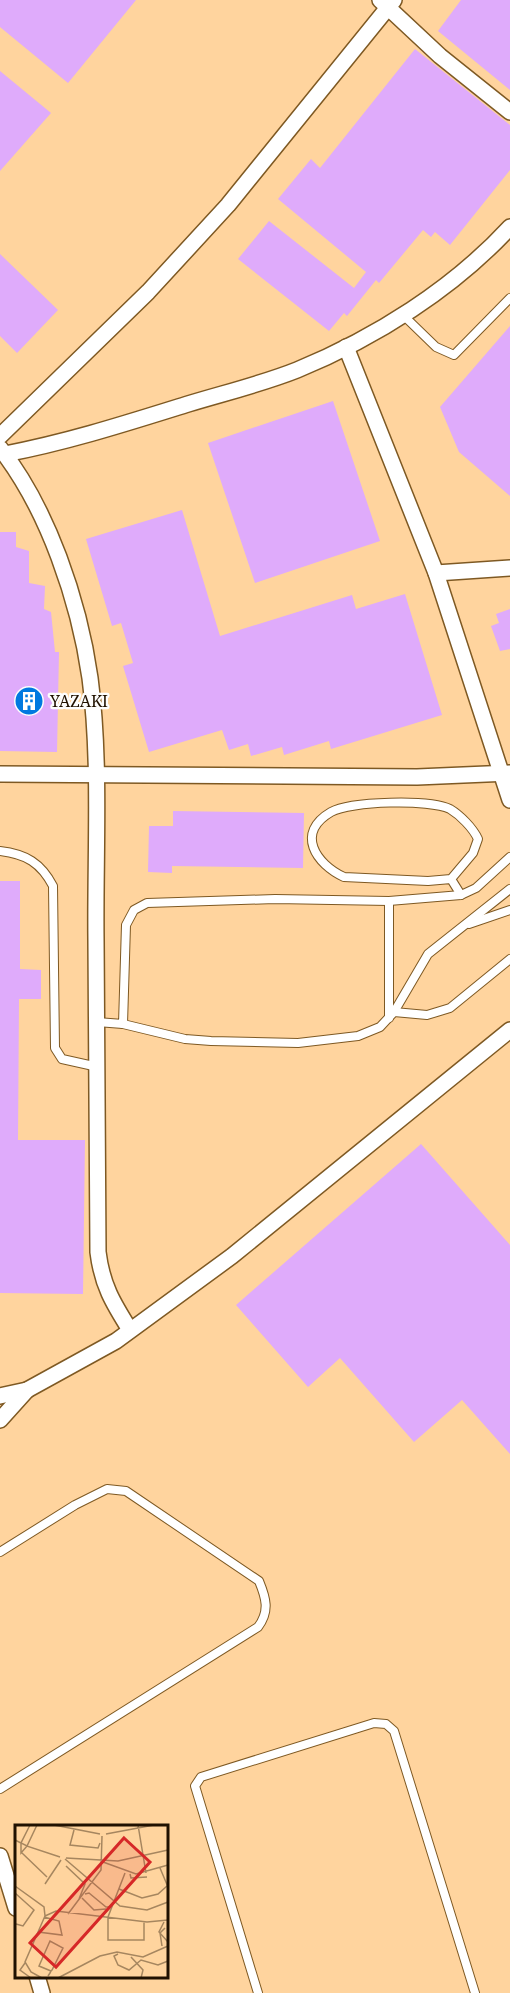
<svg xmlns="http://www.w3.org/2000/svg" width="510" height="1993" font-family="'Noto Serif',serif">
	<rect width="100%" height="100%" fill="#ffd49e"/>
	<g fill="#dfabfb">
		<path d="M0,0h136l-68,83 -68,-56z"/>
		<path d="M461,0h49v90l-72,-59z"/>
		<path d="M415,49l95,76v45l-60,75 -15,-13 -4,5 -8,-7 -44,53 -3,-3 -29,36 -3,-3 -15,18 -91,-72 31,-38 85,67 12,-16 -88,-73 33,-40 9,9z"/>
		<path d="M0,71l51,42 -51,58z"/>
		<path d="M0,254l58,56 -41,43 -17,-17z"/>
		<path d="M510,326v170l-51,-44 -19,-45z"/>
		<path d="M333,401l47,140 -125,42 -47,-140z"/>
		<path d="M182,510l38,126 132,-41 4,14 49,-15 37,121 -111,34 -2,-8 -45,14 -2,-8 -31,9 -3,-12 -19,6 -7,-20 -73,22 -26,-86 10,-3 -12,-40 -9,3 -26,-87z"/>
		<path d="M0,532h16v15l13,4v32l16,3 -1,23 7,3 4,40h4l-2,100 -57,-1z"/>
		<path d="M510,609v40l-10,2 -9,-25 8,-3 -3,-9z"/>
		<path d="M173,811l131,2 -1,55 -131,-2v7l-24,-1 1,-46h24z"/>
		<path d="M0,881h20v88l21,1v29h-22l-1,141h67l-2,154 -83,-1z"/>
		<path d="M421,1144l89,101v209l-48,-54 -48,42 -74,-84 -32,29 -72,-82z"/>
	</g>
	<g fill="none" stroke-linecap="round" stroke-linejoin="round">
		<g stroke="#7e5923" stroke-width="10">
			<g id="lane">
				<path d="M403,315l33,32 18,8 56,-57"/>
				<path d="M0,851c26,3 41,12 53,35l2,162 7,11 36,8"/>
				<path d="M451,879l-23,2 -84,-4c-28,-13 -49,-44 -13,-65 19,-11 99,-13 119,-3 10,6 23,19 28,30l-5,14 -22,26 10,16"/>
				<path d="M469,924l41,-14"/>
				<path d="M394,1012l33,3 23,-7 60,-49"/>
				<path d="M389,1018v-117"/>
				<path d="M97,1022l26,2 3,-99 8,-15 13,-7 128,-4 114,2 72,-6 15,-7 34,-31"/>
				<path d="M123,1024l62,15 26,2 87,2 60,-7 22,-9 14,-15 34,-58 82,-65"/>
				<path d="M0,1552l75,-47 32,-16 19,2 133,90c7,17 11,30 -1,46l-258,162"/>
				<path d="M258,1993l-63,-207 6,-9 173,-54 12,1 8,7 81,262"/>
			</g>
		</g>
		<g stroke="#7e5923" stroke-width="18">
			<g id="street">
				<path d="M380,0l60,56 70,56"/>
				<path d="M346,347l90,226 74,227"/>
				<path d="M0,436l148,-144 80,-87 166,-205"/>
				<path d="M0,448c48,61 79,153 90,230 11,84 5,176 6,262 1,104 2,208 2,312 4,33 15,51 32,78"/>
				<path d="M5,454c63,-12 122,-31 183,-50 36,-11 74,-20 109,-34 78,-32 156,-81 213,-143"/>
				<path d="M436,573l74,-5"/>
				<path d="M0,774l417,3 93,-4"/>
				<path d="M0,1396l27,-6 89,-49 116,-85 278,-226"/>
				<path d="M0,1420l27,-30"/>
				<path d="M0,1856l16,52"/>
				<path d="M37,1976l5,17"/>
			</g>
		</g>
		<use href="#lane" stroke="#fff" stroke-width="8"/>
		<use href="#street" stroke="#fff" stroke-width="15"/>
	</g>
	<defs>
		<g id="building-disc" transform="scale(1.5)"><circle r="9.5" fill="#0079e0" stroke="#fdfdfd"/><path d="M-4-6H4V6H1V3H-1V6H-4ZM-2.5-4.3h1.7v1.8h-1.7ZM.8-4.3h1.7v1.8H.8ZM-2.5-1h1.7V.8h-1.7ZM.8-1h1.7V.8H.8Z" fill="#fff"/></g>
	</defs>
	<g fill-rule="evenodd">
		<use href="#building-disc" x="29" y="701"/>
	</g>
	<g text-anchor="middle" stroke-width="4.5" stroke-linejoin="round" paint-order="stroke">
		<g font-size="16" fill="#201100" stroke="#fdfdfd" text-anchor="start">
			<text x="50" y="707">YAZAKI</text>
		</g>
	</g>
	<g transform="translate(15 1825)">
		<rect width="153" height="153" fill="#ffd49e"/>
		<path fill="none" stroke="#a6865f" stroke-width="1.5" d="M15,0l-9,18 6,3 10,-21M39,0l46,9M123,0l8,48M59,5l-4,15 28,3 2,-5M91,9l48,-9M0,15l6,3v10l6,-7 33,11M7,28l25,24M51,33l52,3 50,-11M50,34l55,47 27,4 21,-8M88,37l33,12 32,-9M51,41l19,18 -6,15M145,43l8,19M110,48l-17,44v23h36v-18M115,49l1,4 16,-1M30,59l16,-24M0,61l29,21 1,9 -20,46 6,10 11,6M104,64l23,9 16,-4 9,-8M0,68l19,17 -11,16 -7,-2M70,69l4,-1 17,14h6M67,73l12,12 12,-1M53,89l33,-44 1,-34M30,91l11,-5 91,11 21,-2M149,97l-5,10 9,10M23,107l24,3 -3,-14 -15,-4M147,121l-2,-13 5,-5M103,129l-4,2 4,9 11,5 12,-10 17,5 10,-4M116,132l12,13 -2,8M10,138l-5,7 11,8M33,151l2,-3 1,-2 1,-1 11,-22 -13,-7 -11,25 12,5M43,153l42,-22 17,-4 26,5 25,-11"/>
		<path fill="#d62828" fill-opacity="0.15" stroke="#d62828" stroke-width="3" d="M109,13l26,24 -94,105 -26,-24z"/>
		<rect width="153" height="153" fill="none" stroke="#201100" stroke-width="3"/>
	</g>
</svg>
